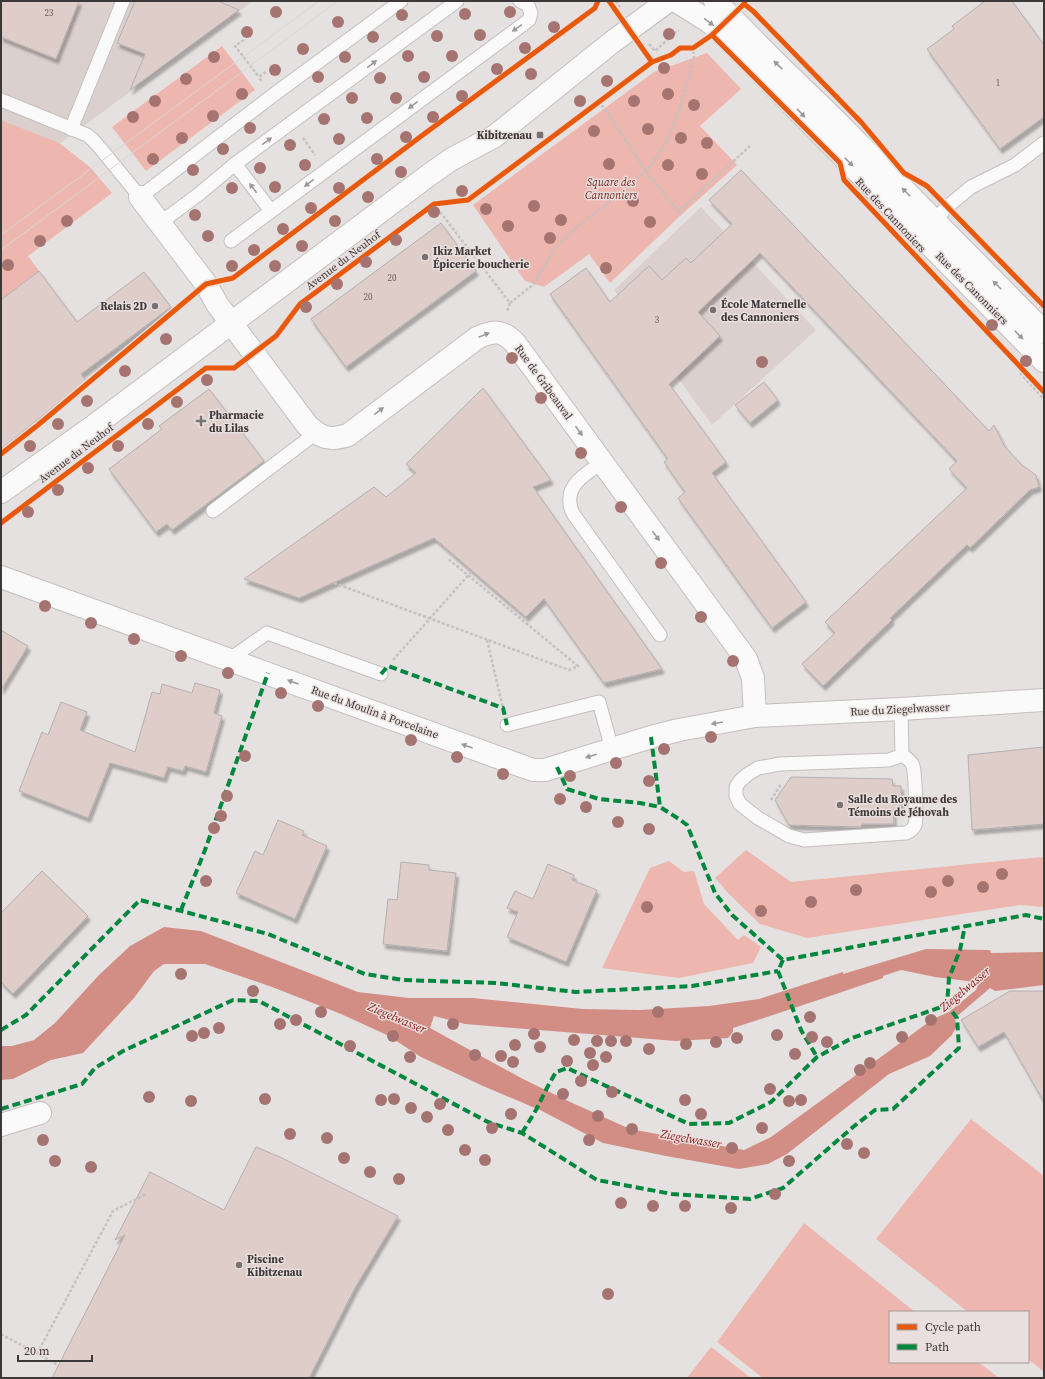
<svg xmlns="http://www.w3.org/2000/svg" width="1045" height="1379" font-family="'Source Serif 4',serif">
	<defs>
		<filter id="shadow"><feDropShadow dx="2.5" dy="4.5" stdDeviation="1" flood-color="#0004"/></filter>
	</defs>
	<rect width="100%" height="100%" fill="#e6e1e1"/>
	<g fill="#dcd0ce">
		<path d="M1,1h252l-252,186z"/>
		<path d="M701,207l115,123 -104,95 -98,-135z"/>
	</g>
	<g fill="#edb6ae">
		<path d="M222,46l33,44 -109,81 -34,-44z"/>
		<path d="M707,53l34,36 -41,37 37,39 -56,50 -71,68 -21,-29 -45,33 -19,-6 -52,-76 181,-133z"/>
		<path d="M1,120l58,23 31,24 22,26 -84,63 11,15 -38,29z"/>
		<path d="M746,850l45,32 230,-23 23,-2v50l-24,-2 -213,33 -47,-14 -31,-30 -14,-16z"/>
		<path d="M669,861l15,11 10,-1 10,33 34,36 6,-5 17,12 -8,16 -74,15 -77,-10 48,-100z"/>
		<path d="M971,1119l73,57v196l-16,-13v-47h-60l-92,-73z"/>
		<path d="M804,1223l111,89h-25v50h88l21,16h-236l-46,-36z"/>
		<path d="M711,1347l40,31h-64z"/>
	</g>
	<path fill="#d28e85" fill-rule="evenodd" d="M164,927l37,4 157,61 51,6h64l110,11 56,1 70,-4 50,-7 84,-27v2l83,-25 64,1 1,3 53,-1v33l-49,6 -5,-3 -35,30 1,9 -4,8 -22,21 -41,18 -102,80 -19,10 -29,5 -73,-13 -63,-13 -61,-32 -59,-25 -62,-29 -34,-22 -46,-21 -69,-27 -67,-23h-41l-10,7 -20,27 -51,55 -32,7 -38,19 -12,1v-34h11l22,-6 21,-17 44,-48 31,-29zM901,970l34,7 40,5 3,3 -2,5 -27,22 -16,7 -162,118 -27,13 -114,-21 -62,-28 -47,-23 -91,-50 4,-12 31,8 211,17 52,-3 5,-6v-4c50,-16 100,-33 150,-50v-2z"/>
	<g fill="#dfcdca" stroke="#b3b0af" filter="url(#shadow)">
		<path d="M1,1h78l-23,58 -55,-22z"/>
		<path d="M135,1h83l21,9 -109,80 15,-36 -28,-11z"/>
		<path d="M985,1h27l32,44v72l-44,32 -73,-100 27,-20 -2,-3z"/>
		<path d="M741,170l248,261 5,-6 11,22 17,18 14,10 3,12 -9,3 -60,58 -3,-3 -77,73 2,2 -69,66 -21,-22 33,-31 -10,-11 142,-134 -18,-19 8,-8 -197,-208 -62,59 22,24 -51,48 57,78 -14,11 94,129 -34,26 -94,-130 7,-6 -21,-30 4,-3 -118,-165 36,-26 24,34 39,-36 13,14 24,-22 5,5 41,-39 -23,-24z"/>
		<path d="M441,223l35,48 -130,96 -35,-48z"/>
		<path d="M39,271l38,51 67,-50 27,35 -90,67 5,7 -85,68v-149z"/>
		<path d="M764,382l14,18 -28,23 -15,-18z"/>
		<path d="M483,388l68,92 -18,7 129,182 -58,14 -60,-84 -18,18 -92,-79 -135,60 -55,-19 130,-92 12,10 30,-24 -10,-9z"/>
		<path d="M209,389l55,72 -92,69 -5,-6 -11,8 -47,-63 53,-40 -3,-3z"/>
		<path d="M1,630l27,16 -27,44z"/>
		<path d="M195,683l25,7 -6,23 8,3 -16,56 -21,-6 -2,5 -15,-4 -4,11 -54,-15 -22,55 -69,-27 23,-59 6,3 13,-33 26,10 -7,18 55,22 17,-60 8,2 2,-10 30,9z"/>
		<path d="M1044,747v77l-72,6 -4,-75z"/>
		<path d="M791,777l101,2 1,7h8v25l-8,-1 1,14h-32l-1,3 -72,-2 -14,-25z"/>
		<path d="M278,820l26,11 -2,4 25,11 -32,73 -59,-26 19,-42 8,4z"/>
		<path d="M401,862l28,3v5l27,3 -9,78 -64,-7 5,-45 9,1z"/>
		<path d="M548,864l26,11 -2,5 25,10 -31,72 -59,-25 11,-25 -11,-4 8,-17 18,8z"/>
		<path d="M42,871l46,45 -75,78 -12,-12v-69z"/>
		<path d="M1010,991h34v111l-40,-70 -26,15 -17,-27z"/>
		<path d="M256,1147l24,10 118,59 -43,72 -46,90h-257l73,-143 -10,5 35,-68 74,38z"/>
	</g>
	<g fill="none" stroke-linecap="round" stroke-linejoin="round">
		<g stroke="#c3bfbe" stroke-width="15">
			<g id="service">
				<path d="M1,100l86,35 6,5 8,9 39,48 132,-101 129,-95"/>
				<path d="M71,129l52,-128"/>
				<path d="M235,164l36,47"/>
				<path d="M160,223l39,-29 36,-30 222,-163"/>
				<path d="M930,225l17,-18 24,-20 44,-22 29,-22"/>
				<path d="M231,241l298,-221 2,-7 -3,-8 -8,-4"/>
				<path d="M603,462c-14,10 -36,21 -33,41 0,4 2,9 4,12l86,120"/>
				<path d="M213,511l103,-78"/>
				<path d="M230,659l37,-26 114,41"/>
				<path d="M901,709l1,46c4,3 9,5 11,11 2,6 4,54 2,59 -2,5 -5,6 -9,8l-102,7 -15,-4 -31,-18 -18,-14 -4,-8v-9l4,-6 8,-7 10,-6 22,-4 109,-4 13,-5"/>
				<path d="M507,725l92,-23 13,47"/>
			</g>
		</g>
		<g stroke="#c3bfbe" stroke-width="24">
			<g id="minor">
				<path d="M140,197l66,87 11,20 90,121c14,13 23,16 41,10l129,-97c17,-8 25,-8 38,5l231,316 7,19 2,38"/>
				<path d="M1,577l532,193h12l106,-33 28,-7 76,-14 146,-7 143,-9"/>
				<path d="M1,1125l39,-12"/>
			</g>
		</g>
		<g stroke="#c3bfbe" stroke-width="24">
			<g id="tertiary">
				<path d="M676,1l32,20 10,8 326,332"/>
				<path d="M715,1l61,62 61,59 207,210"/>
				<path d="M1,492l90,-64 338,-253 23,-16 43,-23 116,-93 57,-42"/>
			</g>
		</g>
		<g stroke="#c4c2c2" stroke-width="2.5" stroke-dasharray="3 2" stroke-linecap="butt">
			<path d="M616,1l4,6"/>
			<path d="M244,40l-9,6 24,31"/>
			<path d="M649,44l6,7 21,-19 3,-1"/>
			<path d="M261,81l-2,-4 8,-6"/>
			<path d="M599,101l47,70 35,44"/>
			<path d="M303,138l12,17"/>
			<path d="M337,185l7,9"/>
			<path d="M434,204l76,99 -3,8"/>
			<path d="M678,212l72,-66"/>
			<path d="M510,303l24,-19 20,-35 24,-23 55,-42 18,-19 15,-22 14,-35 14,-50 -1,-10"/>
			<path d="M1020,373l24,26"/>
			<path d="M334,583l235,87 9,-4 -131,-108"/>
			<path d="M487,640l16,68"/>
			<path d="M393,660l79,-89"/>
			<path d="M895,793l-2,6 2,6"/>
			<path d="M771,800l10,-16"/>
			<path d="M1,1334l57,31"/>
			<path d="M37,1354l76,-143 33,-17"/>
		</g>
		<use href="#service" stroke="#fbfafa" stroke-width="13"/>
		<use href="#minor" stroke="#fbfafa" stroke-width="22"/>
		<use href="#tertiary" stroke="#fbfafa" stroke-width="22"/>
		<g stroke="#d8d7d6" stroke-width="1">
			<path d="M1,235l318,-234"/>
			<path d="M1,250l337,-249"/>
		</g>
		<g stroke="#00873e" stroke-width="4" stroke-dasharray="8 4" stroke-linecap="butt">
			<path d="M381,674l7,-8 115,42 4,17"/>
			<path d="M651,737l9,70 19,12 8,6 28,68 17,22 51,45 243,-45 18,4"/>
			<path d="M557,767l10,22 32,10 41,4 20,4"/>
			<path d="M181,910l24,-60 63,-177"/>
			<path d="M783,960l-5,11 23,59 16,27"/>
			<path d="M1,1030l25,-15 114,-115 128,34 97,40 38,6 93,3 80,9 116,-6 86,-15"/>
			<path d="M1,1109l81,-25 13,-16 28,-17 110,-51 26,1 229,121 34,11 75,47 75,14 78,5 33,-11 70,-61 22,-17 18,-1 66,-61 -2,-30 -10,-13"/>
			<path d="M522,1133l14,-23 13,-26 7,-12 11,-4 122,56 40,-1 42,-21 46,-45 35,-19 95,-33 2,-27 11,-28 5,-24"/>
		</g>
		<g stroke="#e9dfde" stroke-width="8">
			<g id="cycleway">
				<path d="M609,1l43,61"/>
				<path d="M744,4l9,7 108,111 43,51 23,13 117,120"/>
				<path d="M712,35l128,128 4,17 200,212"/>
				<path d="M1,454l37,-29 168,-141 27,-6 187,-141 175,-129 3,-7"/>
				<path d="M1,523l205,-155h28l42,-32 24,-32 134,-100 34,-4 184,-138 19,-7 9,-7h13l19,-13 32,-31 1,-3"/>
			</g>
		</g>
		<use href="#cycleway" stroke="#e8590c" stroke-width="5"/>
	</g>
	<g fill="#a67470">
		<circle cx="276" cy="12" r="6"/>
		<circle cx="510" cy="12" r="6"/>
		<circle cx="465" cy="14" r="6"/>
		<circle cx="402" cy="15" r="6"/>
		<circle cx="338" cy="22" r="6"/>
		<circle cx="554" cy="27" r="6"/>
		<circle cx="247" cy="32" r="6"/>
		<circle cx="669" cy="34" r="6"/>
		<circle cx="480" cy="35" r="6"/>
		<circle cx="437" cy="36" r="6"/>
		<circle cx="373" cy="37" r="6"/>
		<circle cx="525" cy="48" r="6"/>
		<circle cx="303" cy="49" r="6"/>
		<circle cx="408" cy="56" r="6"/>
		<circle cx="452" cy="56" r="6"/>
		<circle cx="214" cy="57" r="6"/>
		<circle cx="345" cy="57" r="6"/>
		<circle cx="664" cy="68" r="6"/>
		<circle cx="497" cy="69" r="6"/>
		<circle cx="275" cy="70" r="6"/>
		<circle cx="531" cy="74" r="6"/>
		<circle cx="318" cy="77" r="6"/>
		<circle cx="424" cy="77" r="6"/>
		<circle cx="380" cy="78" r="6"/>
		<circle cx="186" cy="79" r="6"/>
		<circle cx="607" cy="81" r="6"/>
		<circle cx="242" cy="94" r="6"/>
		<circle cx="668" cy="94" r="6"/>
		<circle cx="462" cy="96" r="6"/>
		<circle cx="352" cy="98" r="6"/>
		<circle cx="396" cy="98" r="6"/>
		<circle cx="155" cy="101" r="6"/>
		<circle cx="580" cy="101" r="6"/>
		<circle cx="634" cy="101" r="6"/>
		<circle cx="694" cy="105" r="6"/>
		<circle cx="213" cy="116" r="6"/>
		<circle cx="133" cy="117" r="6"/>
		<circle cx="433" cy="117" r="6"/>
		<circle cx="367" cy="118" r="6"/>
		<circle cx="324" cy="119" r="6"/>
		<circle cx="250" cy="128" r="6"/>
		<circle cx="648" cy="129" r="6"/>
		<circle cx="594" cy="131" r="6"/>
		<circle cx="406" cy="137" r="6"/>
		<circle cx="182" cy="138" r="6"/>
		<circle cx="681" cy="138" r="6"/>
		<circle cx="339" cy="139" r="6"/>
		<circle cx="707" cy="143" r="6"/>
		<circle cx="290" cy="145" r="6"/>
		<circle cx="223" cy="149" r="6"/>
		<circle cx="153" cy="159" r="6"/>
		<circle cx="377" cy="159" r="6"/>
		<circle cx="609" cy="164" r="6"/>
		<circle cx="305" cy="165" r="6"/>
		<circle cx="668" cy="165" r="6"/>
		<circle cx="260" cy="168" r="6"/>
		<circle cx="193" cy="170" r="6"/>
		<circle cx="401" cy="172" r="6"/>
		<circle cx="702" cy="174" r="6"/>
		<circle cx="275" cy="187" r="6"/>
		<circle cx="232" cy="188" r="6"/>
		<circle cx="339" cy="188" r="6"/>
		<circle cx="462" cy="191" r="6"/>
		<circle cx="368" cy="197" r="6"/>
		<circle cx="633" cy="201" r="6"/>
		<circle cx="534" cy="206" r="6"/>
		<circle cx="311" cy="208" r="6"/>
		<circle cx="486" cy="209" r="6"/>
		<circle cx="434" cy="212" r="6"/>
		<circle cx="195" cy="215" r="6"/>
		<circle cx="561" cy="220" r="6"/>
		<circle cx="67" cy="221" r="6"/>
		<circle cx="335" cy="221" r="6"/>
		<circle cx="650" cy="222" r="6"/>
		<circle cx="508" cy="226" r="6"/>
		<circle cx="283" cy="229" r="6"/>
		<circle cx="208" cy="236" r="6"/>
		<circle cx="550" cy="238" r="6"/>
		<circle cx="396" cy="240" r="6"/>
		<circle cx="40" cy="241" r="6"/>
		<circle cx="302" cy="246" r="6"/>
		<circle cx="254" cy="250" r="6"/>
		<circle cx="366" cy="262" r="6"/>
		<circle cx="8" cy="265" r="6"/>
		<circle cx="232" cy="266" r="6"/>
		<circle cx="275" cy="266" r="6"/>
		<circle cx="606" cy="268" r="6"/>
		<circle cx="337" cy="284" r="6"/>
		<circle cx="306" cy="307" r="6"/>
		<circle cx="992" cy="325" r="6"/>
		<circle cx="166" cy="339" r="6"/>
		<circle cx="512" cy="358" r="6"/>
		<circle cx="1026" cy="361" r="6"/>
		<circle cx="762" cy="362" r="6"/>
		<circle cx="125" cy="371" r="6"/>
		<circle cx="207" cy="380" r="6"/>
		<circle cx="541" cy="398" r="6"/>
		<circle cx="87" cy="401" r="6"/>
		<circle cx="177" cy="402" r="6"/>
		<circle cx="58" cy="424" r="6"/>
		<circle cx="148" cy="424" r="6"/>
		<circle cx="30" cy="446" r="6"/>
		<circle cx="118" cy="446" r="6"/>
		<circle cx="581" cy="453" r="6"/>
		<circle cx="88" cy="468" r="6"/>
		<circle cx="58" cy="490" r="6"/>
		<circle cx="621" cy="507" r="6"/>
		<circle cx="28" cy="512" r="6"/>
		<circle cx="661" cy="563" r="6"/>
		<circle cx="45" cy="606" r="6"/>
		<circle cx="701" cy="617" r="6"/>
		<circle cx="91" cy="623" r="6"/>
		<circle cx="134" cy="639" r="6"/>
		<circle cx="181" cy="656" r="6"/>
		<circle cx="733" cy="661" r="6"/>
		<circle cx="228" cy="673" r="6"/>
		<circle cx="281" cy="693" r="6"/>
		<circle cx="318" cy="706" r="6"/>
		<circle cx="711" cy="737" r="6"/>
		<circle cx="411" cy="740" r="6"/>
		<circle cx="664" cy="749" r="6"/>
		<circle cx="245" cy="756" r="6"/>
		<circle cx="457" cy="757" r="6"/>
		<circle cx="616" cy="763" r="6"/>
		<circle cx="503" cy="774" r="6"/>
		<circle cx="570" cy="776" r="6"/>
		<circle cx="649" cy="781" r="6"/>
		<circle cx="227" cy="796" r="6"/>
		<circle cx="560" cy="799" r="6"/>
		<circle cx="586" cy="807" r="6"/>
		<circle cx="221" cy="816" r="6"/>
		<circle cx="618" cy="822" r="6"/>
		<circle cx="214" cy="828" r="6"/>
		<circle cx="649" cy="829" r="6"/>
		<circle cx="1002" cy="874" r="6"/>
		<circle cx="206" cy="881" r="6"/>
		<circle cx="948" cy="881" r="6"/>
		<circle cx="983" cy="887" r="6"/>
		<circle cx="856" cy="890" r="6"/>
		<circle cx="931" cy="892" r="6"/>
		<circle cx="811" cy="902" r="6"/>
		<circle cx="647" cy="907" r="6"/>
		<circle cx="761" cy="911" r="6"/>
		<circle cx="181" cy="974" r="6"/>
		<circle cx="253" cy="991" r="6"/>
		<circle cx="321" cy="1012" r="6"/>
		<circle cx="658" cy="1012" r="6"/>
		<circle cx="810" cy="1017" r="6"/>
		<circle cx="296" cy="1020" r="6"/>
		<circle cx="931" cy="1020" r="6"/>
		<circle cx="280" cy="1024" r="6"/>
		<circle cx="453" cy="1024" r="6"/>
		<circle cx="219" cy="1028" r="6"/>
		<circle cx="204" cy="1033" r="6"/>
		<circle cx="534" cy="1034" r="6"/>
		<circle cx="777" cy="1035" r="6"/>
		<circle cx="192" cy="1036" r="6"/>
		<circle cx="393" cy="1036" r="6"/>
		<circle cx="812" cy="1037" r="6"/>
		<circle cx="902" cy="1037" r="6"/>
		<circle cx="737" cy="1038" r="6"/>
		<circle cx="574" cy="1040" r="6"/>
		<circle cx="597" cy="1041" r="6"/>
		<circle cx="611" cy="1041" r="6"/>
		<circle cx="626" cy="1041" r="6"/>
		<circle cx="716" cy="1042" r="6"/>
		<circle cx="827" cy="1042" r="6"/>
		<circle cx="686" cy="1044" r="6"/>
		<circle cx="515" cy="1045" r="6"/>
		<circle cx="350" cy="1046" r="6"/>
		<circle cx="540" cy="1047" r="6"/>
		<circle cx="649" cy="1049" r="6"/>
		<circle cx="590" cy="1053" r="6"/>
		<circle cx="795" cy="1054" r="6"/>
		<circle cx="475" cy="1055" r="6"/>
		<circle cx="501" cy="1056" r="6"/>
		<circle cx="410" cy="1057" r="6"/>
		<circle cx="606" cy="1057" r="6"/>
		<circle cx="567" cy="1061" r="6"/>
		<circle cx="513" cy="1062" r="6"/>
		<circle cx="870" cy="1063" r="6"/>
		<circle cx="593" cy="1065" r="6"/>
		<circle cx="860" cy="1070" r="6"/>
		<circle cx="581" cy="1081" r="6"/>
		<circle cx="770" cy="1089" r="6"/>
		<circle cx="612" cy="1092" r="6"/>
		<circle cx="563" cy="1094" r="6"/>
		<circle cx="149" cy="1097" r="6"/>
		<circle cx="265" cy="1099" r="6"/>
		<circle cx="394" cy="1099" r="6"/>
		<circle cx="381" cy="1100" r="6"/>
		<circle cx="685" cy="1100" r="6"/>
		<circle cx="801" cy="1100" r="6"/>
		<circle cx="191" cy="1101" r="6"/>
		<circle cx="789" cy="1101" r="6"/>
		<circle cx="440" cy="1104" r="6"/>
		<circle cx="411" cy="1108" r="6"/>
		<circle cx="511" cy="1114" r="6"/>
		<circle cx="701" cy="1114" r="6"/>
		<circle cx="598" cy="1116" r="6"/>
		<circle cx="427" cy="1117" r="6"/>
		<circle cx="492" cy="1128" r="6"/>
		<circle cx="762" cy="1128" r="6"/>
		<circle cx="632" cy="1129" r="6"/>
		<circle cx="448" cy="1130" r="6"/>
		<circle cx="290" cy="1134" r="6"/>
		<circle cx="327" cy="1138" r="6"/>
		<circle cx="43" cy="1140" r="6"/>
		<circle cx="589" cy="1140" r="6"/>
		<circle cx="847" cy="1144" r="6"/>
		<circle cx="732" cy="1148" r="6"/>
		<circle cx="465" cy="1150" r="6"/>
		<circle cx="864" cy="1153" r="6"/>
		<circle cx="344" cy="1158" r="6"/>
		<circle cx="485" cy="1160" r="6"/>
		<circle cx="55" cy="1161" r="6"/>
		<circle cx="789" cy="1161" r="6"/>
		<circle cx="91" cy="1167" r="6"/>
		<circle cx="370" cy="1172" r="6"/>
		<circle cx="399" cy="1179" r="6"/>
		<circle cx="775" cy="1194" r="6"/>
		<circle cx="621" cy="1203" r="6"/>
		<circle cx="653" cy="1206" r="6"/>
		<circle cx="685" cy="1206" r="6"/>
		<circle cx="731" cy="1208" r="6"/>
		<circle cx="608" cy="1294" r="6"/>
	</g>
	<defs><path id="oneway-solid" d="M-6-.8H1V-3.2L6.5 0L1 3.2V.8H-6Z"/></defs>
	<g fill="#9c9998">
		<use href="#oneway-solid" transform="translate(709 22) rotate(37)"/>
		<use href="#oneway-solid" transform="translate(517 28) rotate(145)"/>
		<use href="#oneway-solid" transform="translate(372 64) rotate(-37)"/>
		<use href="#oneway-solid" transform="translate(778 65) rotate(-136)"/>
		<use href="#oneway-solid" transform="translate(413 105) rotate(143)"/>
		<use href="#oneway-solid" transform="translate(801 113) rotate(46)"/>
		<use href="#oneway-solid" transform="translate(267 141) rotate(-36)"/>
		<use href="#oneway-solid" transform="translate(849 162) rotate(45)"/>
		<use href="#oneway-solid" transform="translate(309 183) rotate(143)"/>
		<use href="#oneway-solid" transform="translate(253 188) rotate(-127)"/>
		<use href="#oneway-solid" transform="translate(906 192) rotate(-135)"/>
		<use href="#oneway-solid" transform="translate(997 285) rotate(-135)"/>
		<use href="#oneway-solid" transform="translate(484 335) rotate(-22)"/>
		<use href="#oneway-solid" transform="translate(1019 335) rotate(45)"/>
		<use href="#oneway-solid" transform="translate(379 411) rotate(-37)"/>
		<use href="#oneway-solid" transform="translate(579 431) rotate(54)"/>
		<use href="#oneway-solid" transform="translate(656 536) rotate(54)"/>
		<use href="#oneway-solid" transform="translate(293 682) rotate(-160)"/>
		<use href="#oneway-solid" transform="translate(717 723) rotate(170)"/>
		<use href="#oneway-solid" transform="translate(467 746) rotate(-160)"/>
		<use href="#oneway-solid" transform="translate(591 756) rotate(162)"/>
	</g>
	<g fill="#787372" stroke="#e9dfde" stroke-width="1.5">
		<rect x="536" y="131" width="8" height="8" rx="2"/>
		<circle cx="425" cy="257" r="4"/>
		<circle cx="155" cy="306" r="4"/>
		<circle cx="713" cy="310" r="4"/>
		<path d="M199 415h4v4h4v4h-4v4h-4v-4h-4v-4h4z"/>
		<circle cx="840" cy="805" r="4"/>
		<circle cx="239" cy="1265" r="4"/>
	</g>
	<g text-anchor="middle" stroke-width="3" stroke-linejoin="round" paint-order="stroke">
		<g font-size="9" fill="#655d5c">
			<text x="49" y="16">23</text>
			<text x="998" y="86">1</text>
			<text x="392" y="281">20</text>
			<text x="368" y="300">20</text>
			<text x="657" y="323">3</text>
		</g>
		<g font-size="11" font-weight="bold" fill="#3c3837" stroke="#e9dfde" text-anchor="start">
			<text x="532" y="139" text-anchor="end">Kibitzenau</text>
			<text x="433" y="255">Ikiz Market<tspan x="433" dy="13">Épicerie boucherie</tspan></text>
			<text x="721" y="308">École Maternelle<tspan x="721" dy="13">des Cannoniers</tspan></text>
			<text x="147" y="310" text-anchor="end">Relais 2D</text>
			<text x="209" y="419">Pharmacie<tspan x="209" dy="13">du Lilas</tspan></text>
			<text x="848" y="803">Salle du Royaume des<tspan x="848" dy="13">Témoins de Jéhovah</tspan></text>
			<text x="247" y="1263">Piscine<tspan x="247" dy="13">Kibitzenau</tspan></text>
		</g>
		<g font-size="11" font-style="italic" fill="#711a14" stroke="#e9dfde">
			<text x="611" y="186">Square des<tspan x="611" dy="13">Cannoniers</tspan></text>
		</g>
		<g font-size="11" fill="#3c3837" stroke="#e9dfde">
			<text transform="translate(891 215) rotate(47)" y="4">Rue des Cannoniers</text>
			<text transform="translate(343 260) rotate(-37)" y="4">Avenue du Neuhof</text>
			<text transform="translate(972 288) rotate(45)" y="4">Rue des Canonniers</text>
			<text transform="translate(544 382) rotate(54)" y="4">Rue de Gribeauval</text>
			<text transform="translate(76 453) rotate(-37)" y="4">Avenue du Neuhof</text>
			<text transform="translate(900 709) rotate(-3)" y="4">Rue du Ziegelwasser</text>
			<text transform="translate(375 712) rotate(20)" y="4">Rue du Moulin à Porcelaine</text>
		</g>
		<g font-size="12" font-style="italic" fill="#8d1812" stroke="#e9dfde">
			<text transform="translate(965 989) rotate(-40)" y="4">Ziegelwasser</text>
			<text transform="translate(397 1018) rotate(23)" y="4">Ziegelwasser</text>
			<text transform="translate(691 1139) rotate(10)" y="4">Ziegelwasser</text>
		</g>
	</g>
	<rect width="1045" height="1379" fill="none" stroke="#3c3837" stroke-width="4"/>
	<rect x="889" y="1311" width="140" height="52" fill="#e9dfde" stroke="#a49c9b"/>
	<rect x="897" y="1324" width="20" height="6" fill="#e8590c" stroke="#a49c9b"/>
	<text x="925" y="1331" font-size="12" fill="#3c3837">Cycle path</text>
	<rect x="897" y="1344" width="20" height="6" fill="#00873e" stroke="#a49c9b"/>
	<text x="925" y="1351" font-size="12" fill="#3c3837">Path</text>
	<path d="M18 1355v6h74v-6" fill="none" stroke="#3c3837" stroke-width="2"/>
	<text x="24" y="1355" font-size="12" fill="#3c3837" stroke="#e9dfde" stroke-width="3" paint-order="stroke">20 m</text>
</svg>
